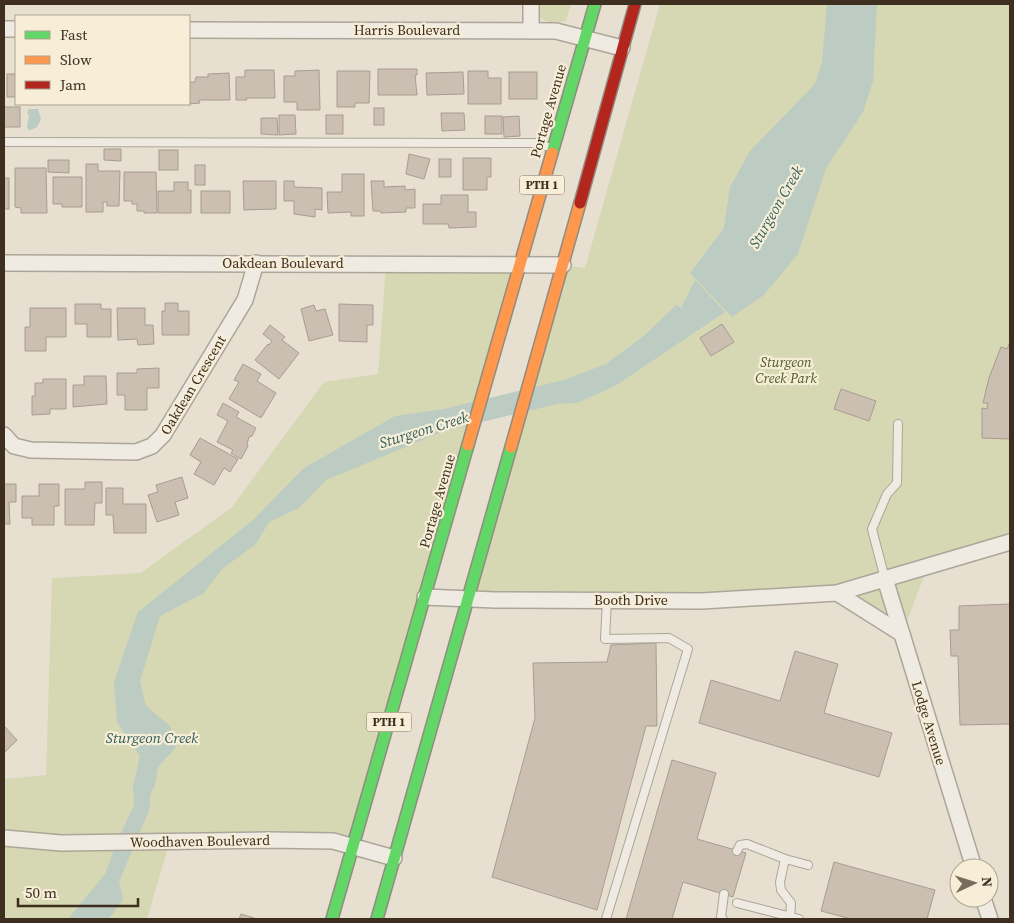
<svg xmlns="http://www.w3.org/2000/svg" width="1014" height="923" font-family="'Source Serif 4',serif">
	<rect width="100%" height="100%" fill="#e7e0d1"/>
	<g fill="#d6d7b3">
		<path d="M538,4h33l-5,17c-10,2 -21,3 -28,-6z"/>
		<path d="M660,4h350v538l-82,24 -26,68 -65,-41 -370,6 96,-334 22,3z"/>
		<path d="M386,264l133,1 -166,582 -183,-6 -23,78h-143v-140l42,-4 6,-197 89,-5 91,-66 92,-125 54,-8z"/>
	</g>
	<g fill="#bcccc2">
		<path d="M827,4h50l-4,77 -10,31 -37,56 -28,86 -34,41 -32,22 -42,-44 34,-45 6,-41 20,-36 65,-67 7,-22z"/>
		<path d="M29,109h9l3,10 -4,8 -6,3h-3l-1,-4 2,-9 -2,-5z"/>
		<path d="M695,280l30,32 -110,74 -38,17 -20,1 -113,27 -118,49 -27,28 -30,14 -13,22 -34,25 -18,24 -44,23 -20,65 6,25 24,20 4,17 3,3 -19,21 -3,18 -5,10v13l-31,74 4,17 -14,20h-41l37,-45 12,-32 17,-37 -1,-18 7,-31 -23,-34 -3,-40 24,-70 115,-92 51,-52 91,-52 49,-7 120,-29 42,-16 39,-29 31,-30 5,3z"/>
	</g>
	<g fill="#cbbfb2" stroke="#a89c90">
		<path d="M378,69h39v6h-2l2,20h-39z"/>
		<path d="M245,70h29l1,28h-29l1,2h-11v-23h9z"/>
		<path d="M319,70l1,40h-23v-8h-13v-26h11v-5z"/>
		<path d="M337,71h33l-1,32h-14v4h-18z"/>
		<path d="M468,71h20v7h13v26h-33z"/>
		<path d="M463,72l1,22 -37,1 -1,-22z"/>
		<rect x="509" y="72" width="28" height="27"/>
		<path d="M229,73l1,27h-31l1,3 -11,1v-22h6l1,-5h12v-3z"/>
		<rect x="7" y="74" width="9" height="23"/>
		<rect x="4" y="107" width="16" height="20"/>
		<rect x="374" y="108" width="10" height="17"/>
		<path d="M441,113h23l1,17 -23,1z"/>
		<path d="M279,115h16l1,19 -17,1z"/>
		<rect x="326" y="115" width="17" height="19"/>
		<rect x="485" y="116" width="17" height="18"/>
		<path d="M519,116l1,20 -16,1 -1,-20z"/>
		<path d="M261,118h16l1,17 -17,-1z"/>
		<path d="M104,149h17v12l-17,-1z"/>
		<rect x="159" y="150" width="19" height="20"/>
		<path d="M409,154l21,5 -6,20 -18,-5z"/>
		<path d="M463,158h28v19h-4v13h-24z"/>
		<rect x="439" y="159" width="12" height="18"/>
		<path d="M48,160h21v13l-21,-1z"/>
		<path d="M86,164h12v7h22l-1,35h-12v-4h-4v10h-17z"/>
		<rect x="195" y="165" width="10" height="20"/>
		<path d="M15,168h31l1,45h-26v-5l-6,-1z"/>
		<path d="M124,172h32l1,41h-13v-2h-7v-7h-5v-3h-8z"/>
		<path d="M342,174h22v42h-13v-4l-23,1 -1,-21h15z"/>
		<path d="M53,177h29v30h-20v-3h-9z"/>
		<rect x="4" y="178" width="5" height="31"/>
		<path d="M243,181h33v28l-32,1z"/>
		<path d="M284,181h10v6l28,1v22l-7,-1v8l-21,-3v-13h-10z"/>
		<path d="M371,181h13v6l21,-1v4l10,-1v19h-9v4l-25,1 -1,-2h-7z"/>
		<path d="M174,182h14v8h3v23h-33v-22h16z"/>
		<rect x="201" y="191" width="29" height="22"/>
		<path d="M441,195h27v17h8v15l-27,1 -1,-4h-25v-20h18z"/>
		<path d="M165,303h13v8h11v24h-27v-24h3z"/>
		<path d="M75,304h26v5h10v28h-24v-13h-12z"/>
		<path d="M339,304l34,1v20h-6v17l-28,-1z"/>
		<path d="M314,305l2,6 9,-2 8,26 -24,6 -8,-32z"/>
		<path d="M30,308h36v29h-20v14h-21v-24h5z"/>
		<path d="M117,308h28v17h8l1,19 -16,1 -1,-6 -19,1z"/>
		<path d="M722,324l12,18 -23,14 -11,-18z"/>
		<path d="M270,325l15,12 -3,3 17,13 -20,26 -24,-19 13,-16 1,1 3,-4 -9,-7z"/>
		<path d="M1010,342v97l-28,-1v-30l5,1 1,-6h-5l6,-25 12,-31 6,2z"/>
		<path d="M243,364l18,10 -4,7 19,12 -15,25 -32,-19 10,-17 -5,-2z"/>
		<path d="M159,368v20h-12v22h-22v-15h-8v-22h20v-4z"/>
		<path d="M84,376h22l1,28 -34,3v-22h11z"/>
		<path d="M43,379h23v30h-16v5l-18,1v-19h3v-13h8z"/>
		<path d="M841,389l35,12 -7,20 -35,-12z"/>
		<path d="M223,403l16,9 -3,5 20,11 -4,8 -3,1 -2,7 1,2 -7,13 -10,-6 2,-3 -16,-8 11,-21 -11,-6z"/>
		<path d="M200,438l38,21 -8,13 -6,-4 -10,17 -20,-11 7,-12 -11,-7z"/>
		<path d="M182,477l6,21 -13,4 4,13 -22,7 -9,-27 10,-3 -2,-7z"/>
		<path d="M85,482h17v21h-7l-1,22h-29v-36h20z"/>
		<path d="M4,484h12v18h-7l1,22h-6z"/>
		<path d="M39,484h20v22h-5v19h-22v-7h-10v-22h17z"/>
		<path d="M106,488h17v16h23v29h-32l-1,-18h-7z"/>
		<path d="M1010,604v120l-50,1 -2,-69h-7l-1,-26h9v-24z"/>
		<path d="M656,643l1,83h-11l-49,184 -105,-33 43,-159 -2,-55 74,-1 4,-17z"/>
		<path d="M795,651l43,13 -14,49 68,20 -13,44 -180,-54 12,-43 69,21z"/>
		<path d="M4,726l13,14 -13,13z"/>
		<path d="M672,760l44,13 -19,66 49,14 -13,44 -50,-15 -11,37h-46z"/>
		<path d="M834,862l101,28 -8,29h-76l-30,-8z"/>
		<path d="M241,914l16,5h-18z"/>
	</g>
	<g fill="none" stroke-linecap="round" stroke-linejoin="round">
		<g stroke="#ada599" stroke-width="10">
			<g id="lane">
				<path d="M4,142l530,1 15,4"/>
				<path d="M885,579l-13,-50 15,-35 10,-11 1,-59"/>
				<path d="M737,851l3,-6 7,-1 38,15 -5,23 1,8 10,13 -1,16"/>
				<path d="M785,859l23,6"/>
				<path d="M737,903l62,16"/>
				<path d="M606,919l82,-270 -19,-11 -64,1 2,-39"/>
				<path d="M723,919l-2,-2 3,-23"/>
			</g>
		</g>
		<g stroke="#ada599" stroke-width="18">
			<g id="street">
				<path d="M4,29h12"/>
				<path d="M189,30l367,1 66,17"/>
				<path d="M531,31v-27"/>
				<path d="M4,263l559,2"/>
				<path d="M4,435l10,11 17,4 105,2 16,-6 11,-11 82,-135 11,-37"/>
				<path d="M885,579l89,289"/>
				<path d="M837,593l65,41"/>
				<path d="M425,597l70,3 207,1 135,-8 173,-51"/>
				<path d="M4,838l57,5 208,-3 64,1 61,17"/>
				<path d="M983,898l7,21"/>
			</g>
		</g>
		<g stroke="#928b80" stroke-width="14">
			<g id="fast">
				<path d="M552,153l43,-149"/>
				<path d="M332,919l136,-474"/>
				<path d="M377,919l134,-472"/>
			</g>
		</g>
		<g stroke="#928b80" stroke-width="14">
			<g id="slow">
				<path d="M468,445l84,-292"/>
				<path d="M511,447l69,-244"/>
			</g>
		</g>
		<g stroke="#928b80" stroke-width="14">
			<path id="jam" d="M580,203l55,-199"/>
		</g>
		<use href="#lane" stroke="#efebe3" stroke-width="8"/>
		<use href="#street" stroke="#efebe3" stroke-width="15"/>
		<use href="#fast" stroke="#63d668" stroke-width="11"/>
		<use href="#slow" stroke="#ff974d" stroke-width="11"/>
		<use href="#jam" stroke="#b3261e" stroke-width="11"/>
	</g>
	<g text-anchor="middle" stroke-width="4.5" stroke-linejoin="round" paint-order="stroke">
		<g fill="#f7eed8" stroke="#756857" stroke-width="1">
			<rect x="519.5" y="175.5" width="45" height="19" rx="4"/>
			<rect x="366.5" y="712.5" width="45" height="19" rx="4"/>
		</g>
		<g font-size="12" font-weight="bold" fill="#3d2e20">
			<text x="542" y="189">PTH 1</text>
			<text x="389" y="726">PTH 1</text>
		</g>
		<g font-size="14" fill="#3d2e20" stroke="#f7eed8">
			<text x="407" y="35">Harris Boulevard</text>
			<text transform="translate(548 111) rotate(-74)" y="5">Portage Avenue</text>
			<text x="283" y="268">Oakdean Boulevard</text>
			<text transform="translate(193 385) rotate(-59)" y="5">Oakdean Crescent</text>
			<text transform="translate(437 501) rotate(-74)" y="5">Portage Avenue</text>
			<text x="631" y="605">Booth Drive</text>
			<text transform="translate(929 723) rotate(73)" y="5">Lodge Avenue</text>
			<text transform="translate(200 841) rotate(-1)" y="5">Woodhaven Boulevard</text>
		</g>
		<g font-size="14" font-style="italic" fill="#4d5a26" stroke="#f7eed8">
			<text x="786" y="367">Sturgeon<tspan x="786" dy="16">Creek Park</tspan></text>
		</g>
		<g font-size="15" font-style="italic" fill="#2f5d5a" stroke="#f7eed8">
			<text transform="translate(776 207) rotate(-60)" y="5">Sturgeon Creek</text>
			<text transform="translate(424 430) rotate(-17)" y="5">Sturgeon Creek</text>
			<text x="152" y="743">Sturgeon Creek</text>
		</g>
	</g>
	<rect width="1014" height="923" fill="none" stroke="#3d2e20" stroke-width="10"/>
	<rect x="15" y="15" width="175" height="90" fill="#f7eed8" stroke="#ada18e"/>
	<rect x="25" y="31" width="25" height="8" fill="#63d668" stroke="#ada18e"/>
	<text x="60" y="40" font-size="15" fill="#3d2e20">Fast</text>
	<rect x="25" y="56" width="25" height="8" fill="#ff974d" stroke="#ada18e"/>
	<text x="60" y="65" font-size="15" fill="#3d2e20">Slow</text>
	<rect x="25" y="81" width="25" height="8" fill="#b3261e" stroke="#ada18e"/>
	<text x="60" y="90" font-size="15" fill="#3d2e20">Jam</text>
	<g transform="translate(974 883) rotate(86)"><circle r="24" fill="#f7eed8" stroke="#ada18e"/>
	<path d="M0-4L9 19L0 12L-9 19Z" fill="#786c5e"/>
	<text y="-8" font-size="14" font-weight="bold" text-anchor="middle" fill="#3d2e20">N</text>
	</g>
	<path d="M18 898v8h120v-8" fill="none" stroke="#3d2e20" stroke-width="2.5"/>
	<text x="25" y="898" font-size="15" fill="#3d2e20" stroke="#f7eed8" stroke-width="4" paint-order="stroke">50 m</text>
</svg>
